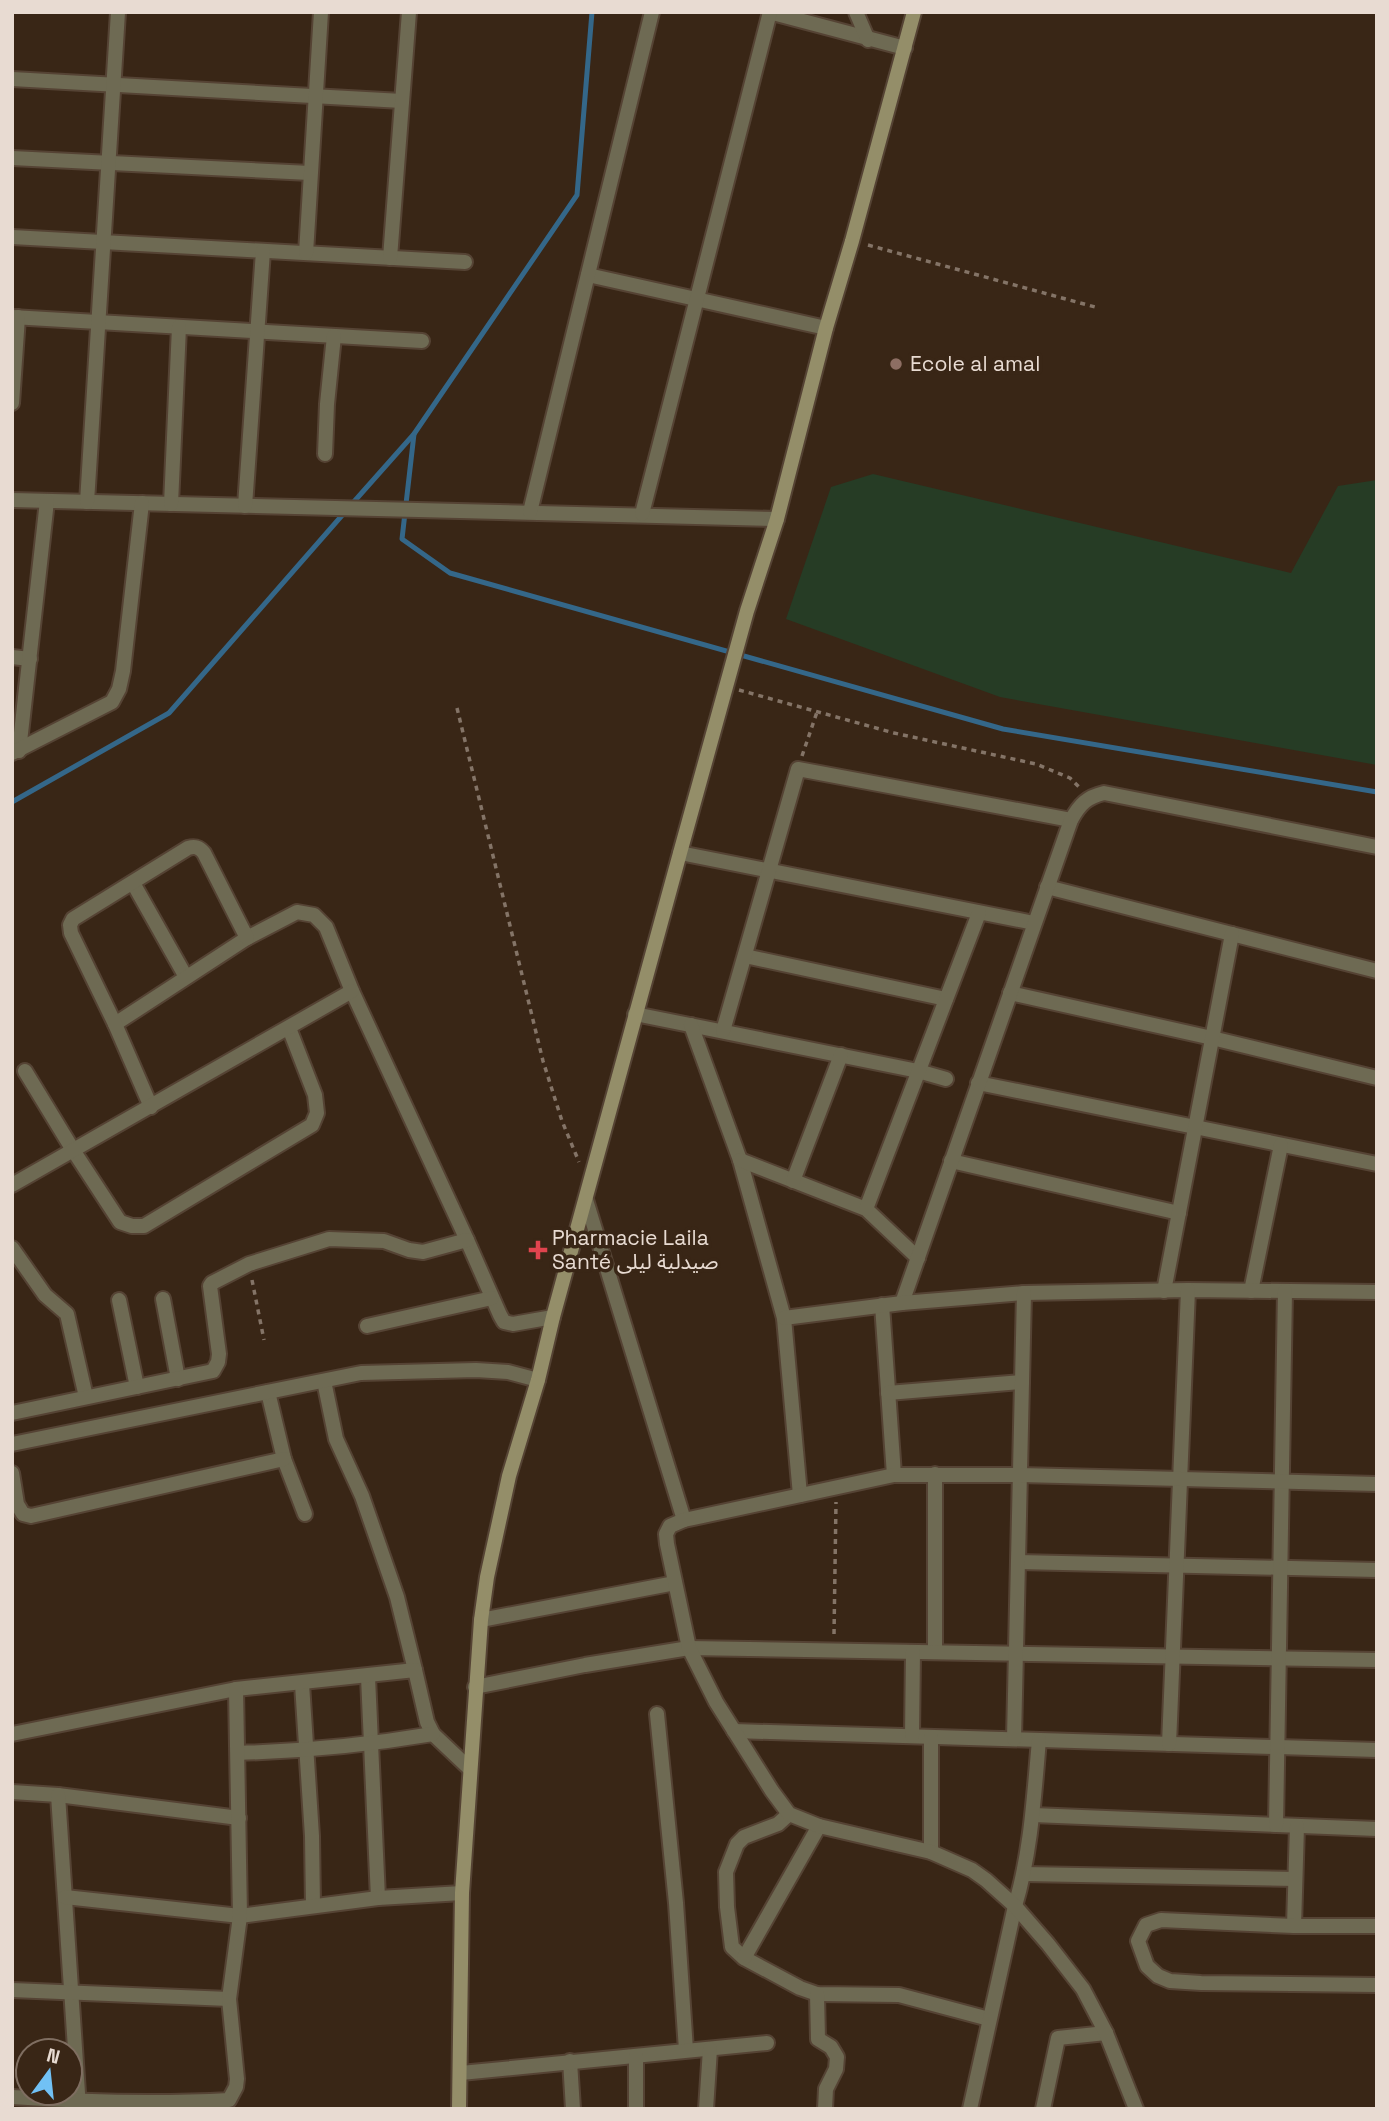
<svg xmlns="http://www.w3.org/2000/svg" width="1389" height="2121" font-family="'Space Grotesk','Noto Sans Arabic',sans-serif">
	<rect width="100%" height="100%" fill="#392616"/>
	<path fill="#263c25" d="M873,474l418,99 47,-87 39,-6v285l-377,-68 -214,-78 45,-132z"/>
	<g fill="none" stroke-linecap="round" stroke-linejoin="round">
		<g stroke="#346789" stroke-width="5">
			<path d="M414,434l-12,105 48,34 553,156 374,63"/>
			<path d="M351,505l63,-71 163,-239 15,-183"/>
			<path d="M12,802l157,-89 176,-201"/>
		</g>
		<g stroke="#554334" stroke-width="18">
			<g id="street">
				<path d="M769,12l136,36"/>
				<path d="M856,12l12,28"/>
				<path d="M12,79l390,22"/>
				<path d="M12,158l298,15"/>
				<path d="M12,237l453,25"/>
				<path d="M306,253l15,-241"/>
				<path d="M390,258l19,-246"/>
				<path d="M588,275l238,53"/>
				<path d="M12,317l410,24"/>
				<path d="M12,403l6,-86"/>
				<path d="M325,454l2,-50 7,-68"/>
				<path d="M12,500l765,19"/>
				<path d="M87,502l31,-490"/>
				<path d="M171,504l8,-177"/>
				<path d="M245,506l18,-255"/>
				<path d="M530,512l122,-500"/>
				<path d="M642,514l128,-502"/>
				<path d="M12,657l18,2"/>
				<path d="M19,751l28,-250"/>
				<path d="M12,753l100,-51 7,-13 4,-18 19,-168"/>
				<path d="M680,853l354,70"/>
				<path d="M133,883l53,94"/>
				<path d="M1047,887l330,84"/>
				<path d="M745,956l201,43"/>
				<path d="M1010,993l202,45 165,40"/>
				<path d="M635,1014l283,57 28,8"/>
				<path d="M115,1024l132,-86 50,-26 17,3 12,12 26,64 115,249 33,75 4,7 9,2 40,-7"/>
				<path d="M691,1025l49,135 44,158 16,177"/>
				<path d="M723,1031l75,-262 273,51"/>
				<path d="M25,1071l48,79 47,72 12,4h12l168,-101 5,-12 -2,-18 -26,-67"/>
				<path d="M978,1083l399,81"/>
				<path d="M151,1107l-36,-83 -44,-91 -1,-8 3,-6 115,-71c7,-2 11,-1 16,5l43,85"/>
				<path d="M740,1160l126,49 52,49"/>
				<path d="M951,1161l228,52"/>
				<path d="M793,1181l48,-126"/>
				<path d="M12,1185l340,-194"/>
				<path d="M586,1200l98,320"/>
				<path d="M866,1209l113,-296"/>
				<path d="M12,1248l33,47 22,19 19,83"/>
				<path d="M1164,1291l68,-357"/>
				<path d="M1251,1291l30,-146"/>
				<path d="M163,1299l15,80"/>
				<path d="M119,1300l18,87"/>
				<path d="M902,1303l169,-483c9,-16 16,-23 33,-27l273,54"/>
				<path d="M882,1305l12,170"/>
				<path d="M784,1318l118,-15 122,-10 164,-3 189,2"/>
				<path d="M367,1326l125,-28"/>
				<path d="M324,1381l12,58 26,57 35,101 18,73"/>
				<path d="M268,1392l16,67 21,55"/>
				<path d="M888,1393l134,-11"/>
				<path d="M12,1413l201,-42 5,-9 1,-8 -9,-68 2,-3 37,-19 80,-25 55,2 25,9 14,2 44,-12"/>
				<path d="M12,1444l349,-71 115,-3 32,2 30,8"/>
				<path d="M12,1473l5,31 6,10 8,2 253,-57"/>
				<path d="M1018,1562l359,8"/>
				<path d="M481,1620l194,-37"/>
				<path d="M935,1652v-178"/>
				<path d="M368,1677l10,221"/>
				<path d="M302,1684l10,152 1,70"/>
				<path d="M475,1687l110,-22 104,-17 688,12"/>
				<path d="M657,1714l19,189 10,147"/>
				<path d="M734,1731l643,19"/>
				<path d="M12,1734l224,-45 179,-19 12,52 6,12 37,35"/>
				<path d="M912,1736l1,-84"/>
				<path d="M1014,1739l10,-446"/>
				<path d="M1169,1744l19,-454"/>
				<path d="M238,1753c66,-2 130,-8 195,-19"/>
				<path d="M12,1792l46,3 181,23"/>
				<path d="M58,1795l21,313"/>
				<path d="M789,1814l-11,10 -34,13 -7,7 -11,28 1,35 5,40 12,11 56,30 17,6 82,1 90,24"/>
				<path d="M1033,1815l344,14"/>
				<path d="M1276,1825l9,-534"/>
				<path d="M931,1852v-115"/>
				<path d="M1024,1874l271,5"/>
				<path d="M65,1897l175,19 138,-18 84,-5"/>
				<path d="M1294,1926l3,-100"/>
				<path d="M1377,1926h-83l-133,-6 -15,5 -8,16 9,25 11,10 12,5 31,2 176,2"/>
				<path d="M744,1958l75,-132"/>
				<path d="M12,1990l217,9"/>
				<path d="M817,1994l1,45 13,8 6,10 -1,12 -10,20 -1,20"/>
				<path d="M570,2061l3,48"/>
				<path d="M461,2073l306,-30"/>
				<path d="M12,2097c72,5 145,7 217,3l7,-13 1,-8 -8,-80 11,-83 -4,-227"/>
				<path d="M636,2109v-53"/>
				<path d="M706,2109l4,-60"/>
				<path d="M970,2109l45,-203c16,-54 19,-110 24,-166"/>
				<path d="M1043,2109l15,-71 48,-5"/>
				<path d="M1136,2109l-30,-76 -23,-44 -35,-45 -33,-38 -29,-26 -14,-10 -41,-18 -112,-26 -30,-12 -17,-23 -56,-89 -27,-54 -22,-104 -1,-10 4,-8 14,-6 210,-45h126l357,9"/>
			</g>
		</g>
		<g stroke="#554334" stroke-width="18">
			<path id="secondary" d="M459,2109l3,-216 19,-273 6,-43 22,-101 29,-96 15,-63 127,-464 67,-242 30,-92 49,-191 26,-87 62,-229"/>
		</g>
		<g stroke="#847467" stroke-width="3.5" stroke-dasharray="5 5" stroke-linecap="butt">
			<path d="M868,245l227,62"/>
			<path d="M739,690l155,43 142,31 34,14 9,9"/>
			<path d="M457,708l86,353 19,60 17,41"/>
			<path d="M802,756l15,-44"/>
			<path d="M252,1280l12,60"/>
			<path d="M834,1634l2,-132"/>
		</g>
		<use href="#street" stroke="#6e6a53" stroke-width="14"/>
		<use href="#secondary" stroke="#948e69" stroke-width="14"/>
	</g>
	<circle fill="#8d6e63" stroke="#392616" stroke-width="2.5" cx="896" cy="364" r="7"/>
	<path fill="#e0444e" stroke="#392616" stroke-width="2.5" d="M534.5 1239.5h7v7h7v7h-7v7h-7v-7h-7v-7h7z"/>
	<g text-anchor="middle" stroke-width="7" stroke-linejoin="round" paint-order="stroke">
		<g font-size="21" fill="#e8dbd2" stroke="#392616" text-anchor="start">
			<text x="910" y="371">Ecole al amal</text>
			<text x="552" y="1245">Pharmacie Laila<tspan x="552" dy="24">Santé صيدلية ليلى</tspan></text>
		</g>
	</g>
	<rect width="1389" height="2121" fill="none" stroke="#e8dbd2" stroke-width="28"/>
	<g transform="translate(49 2072) rotate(15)"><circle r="33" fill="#392616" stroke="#7f6e61" stroke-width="2"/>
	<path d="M0-5L12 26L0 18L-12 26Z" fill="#71c1f5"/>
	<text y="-10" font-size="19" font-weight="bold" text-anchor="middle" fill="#e8dbd2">N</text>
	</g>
</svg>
